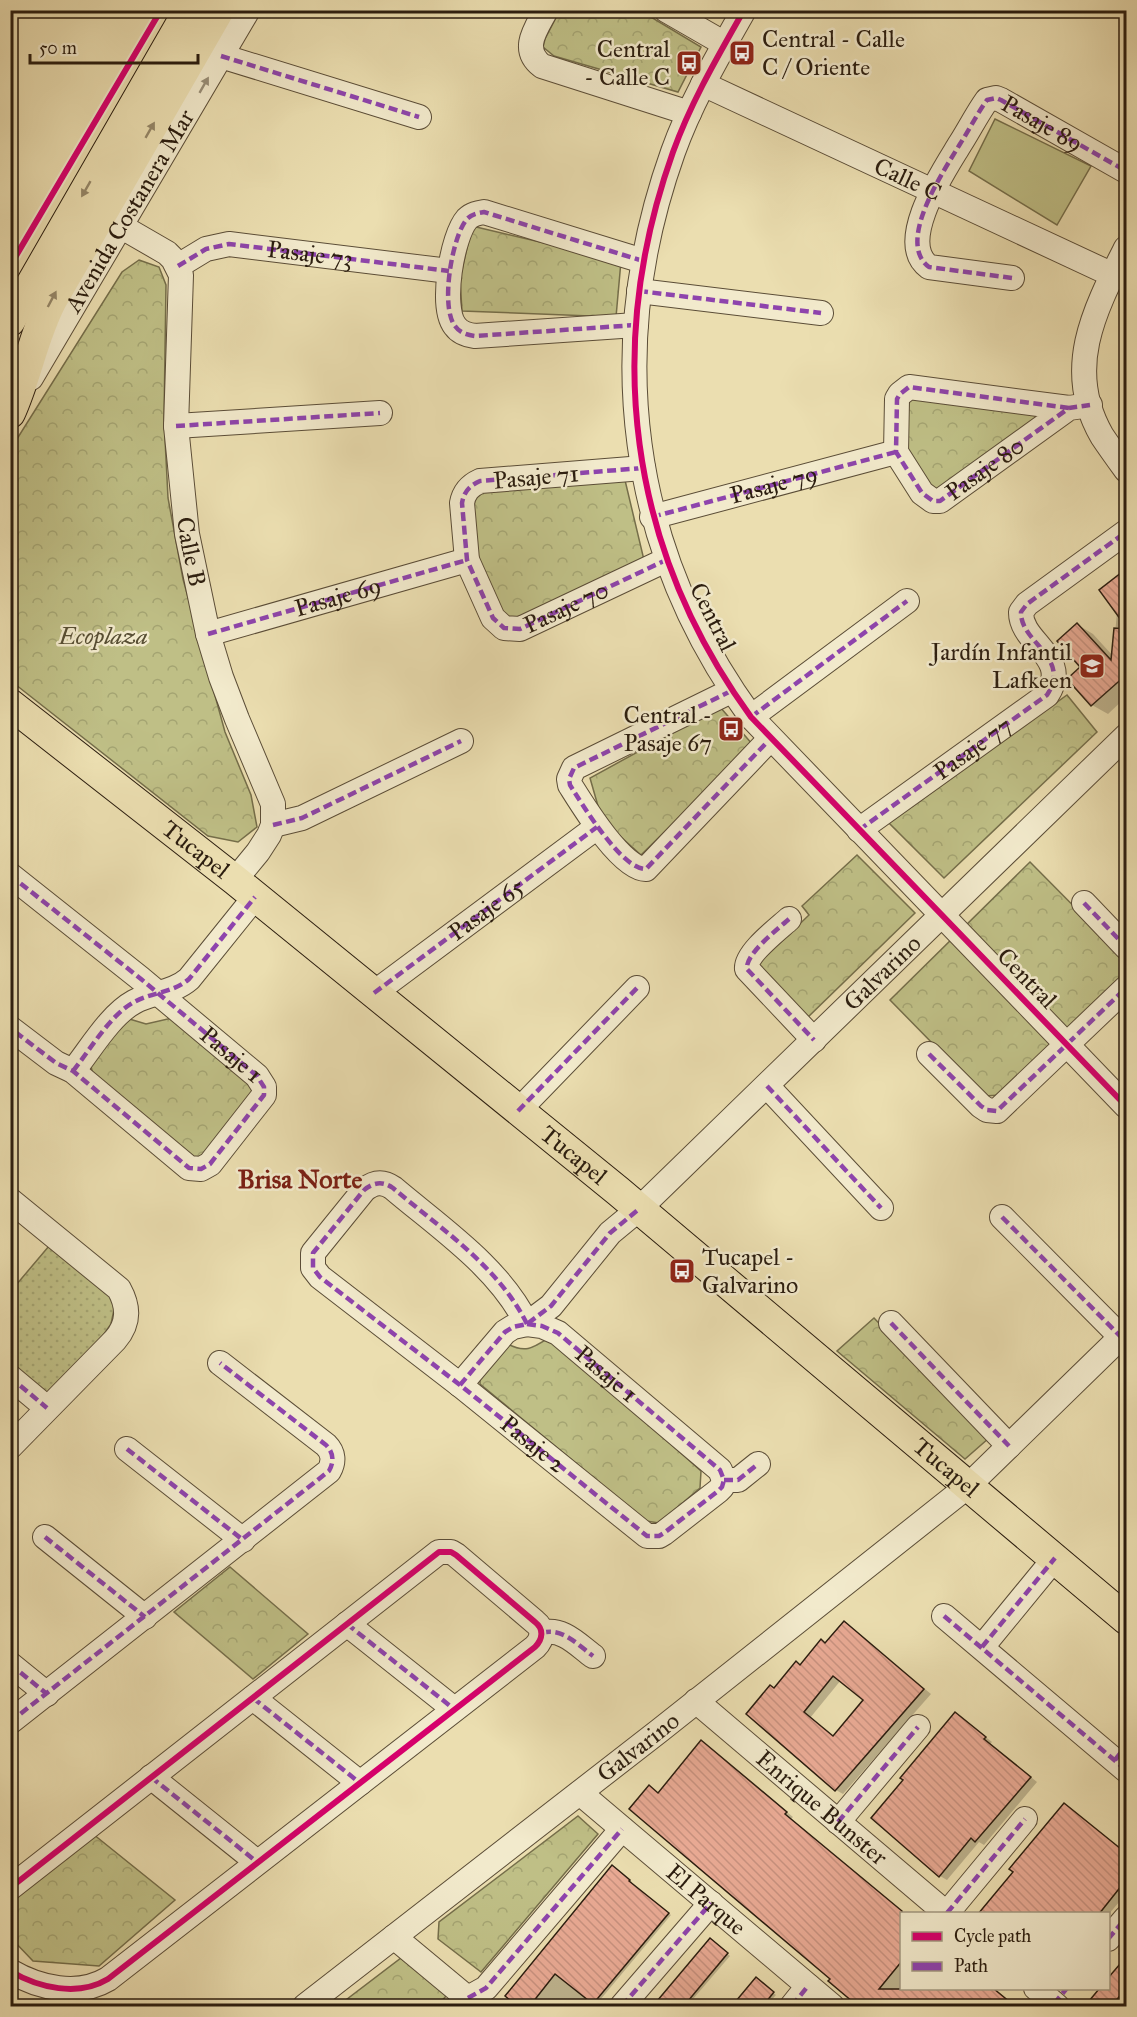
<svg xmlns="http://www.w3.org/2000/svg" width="1137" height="2017" font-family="'IM FELL Great Primer',serif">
	<defs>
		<pattern id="grass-dots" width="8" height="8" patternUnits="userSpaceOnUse" patternTransform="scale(1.5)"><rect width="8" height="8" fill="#bfbf86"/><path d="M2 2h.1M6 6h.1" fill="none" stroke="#a4a472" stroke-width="1.8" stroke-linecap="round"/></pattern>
		<pattern id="park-crowns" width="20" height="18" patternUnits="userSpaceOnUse" patternTransform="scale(1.5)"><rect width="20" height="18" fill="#bfbf86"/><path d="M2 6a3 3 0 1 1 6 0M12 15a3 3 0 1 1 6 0" fill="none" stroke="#a4a472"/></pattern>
		<pattern id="building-back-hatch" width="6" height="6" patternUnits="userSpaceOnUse" patternTransform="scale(1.5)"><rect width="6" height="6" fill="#e8a993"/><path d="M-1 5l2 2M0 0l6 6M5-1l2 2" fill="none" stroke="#c7917e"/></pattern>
	</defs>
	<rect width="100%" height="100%" fill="#ebdeb0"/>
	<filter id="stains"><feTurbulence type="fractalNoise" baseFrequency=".00333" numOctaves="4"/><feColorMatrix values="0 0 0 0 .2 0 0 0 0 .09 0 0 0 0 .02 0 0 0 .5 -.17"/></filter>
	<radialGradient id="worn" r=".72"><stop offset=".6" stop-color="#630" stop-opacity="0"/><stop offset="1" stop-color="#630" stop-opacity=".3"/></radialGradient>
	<path fill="url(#grass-dots)" stroke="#756e4a" stroke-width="1.5" d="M49,1246l61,50 5,9 -4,19 -14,20 -50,51 -36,-30v-74z"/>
	<g fill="url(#park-crowns)" stroke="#756e4a" stroke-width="1.5">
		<path d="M560,10l81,1 60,36 -23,45 -124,-36 -11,-9 2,-8z"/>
		<path d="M472,226l149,35 -5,56 -154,-6 -2,-32z"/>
		<path d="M139,260l20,7 7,18 -2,134 4,79 15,81 42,153 26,63 6,32 -19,15 -30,-6 -197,-155 -1,-231 112,-178z"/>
		<path d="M910,396l125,16 2,5 -100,73 -5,1 -29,-39z"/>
		<path d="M624,476l20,84 -130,60h-8l-28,-44 -7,-83z"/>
		<path d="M1067,695l30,37 -153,146 -55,-55z"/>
		<path d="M720,707l33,38 -112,110 -39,-35 -12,-42z"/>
		<path d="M857,855l58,58 -109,106 -50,-53 53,-51 -7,-9z"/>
		<path d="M1030,862l96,97 -1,18 -124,118 -17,1 -94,-96z"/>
		<path d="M126,1018l20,6 26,-6 80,63 1,15 -51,60 -12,3 -96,-78 -3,-15z"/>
		<path d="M874,1318l115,120 -24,21 -128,-108z"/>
		<path d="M550,1337l151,134 -1,17 -41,35 -13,-2 -166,-137v-12l26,-29c19,11 27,5 44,-6z"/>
		<path d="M230,1567l78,67 -55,45 -79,-67z"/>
		<path d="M578,1816l20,18 -117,138 -43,-33 1,-17z"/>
		<path d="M93,1834l82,66 -76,66 -66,-5 -22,-23v-37z"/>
		<path d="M401,1958l46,37 -10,11h-99z"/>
	</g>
	<path fill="#bfbf86" stroke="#756e4a" stroke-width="1.5" d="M995,119l96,47 -34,59 -88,-54z"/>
	<g fill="#0003" fill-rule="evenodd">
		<path d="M1126,571v126l-18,17 -16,-9 -10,-38 -4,-42 15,9 20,22 4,-44 -16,-21z"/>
		<path d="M844,1623l87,71 -88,100 -7,-4 -61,-101 51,-44zM841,1680l24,20 -31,37 -24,-19z"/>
		<path d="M956,1714l36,28 -2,2 47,38 -53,63 -5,-3 -32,38 -7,-4z"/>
		<path d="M702,1742l91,75 -2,2 113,95h-2v74h92l21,18h-154l-29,-27 -122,-101 2,-2 -62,-89 9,6z"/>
		<path d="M1072,1810l54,43v41l-18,21v-1h-125z"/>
		<path d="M616,1869l16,13 -1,2 40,31 -76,91h-75z"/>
		<path d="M713,1942l17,14 -43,50h-33z"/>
		<path d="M1126,1943v63h-31l-5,-4 11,-14h7l18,-28 -8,-6z"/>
		<path d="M759,1981l17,14 -10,11h-33z"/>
	</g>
	<g fill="url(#building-back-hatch)" stroke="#2b1d0f" stroke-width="1.5" fill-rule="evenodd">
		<path d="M1126,569v58l-27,-37z"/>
		<path d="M1077,623l34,37 3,-32 12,1v46l-35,31 -24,-27 13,-12 -23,-26z"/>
		<path d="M844,1621l80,68 -89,102 -89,-77 24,-29 4,3 22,-27 4,4 21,-26 4,4zM833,1676l30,24 -30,36 -29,-24z"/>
		<path d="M955,1712l31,25 -2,2 47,38 -56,65 -4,-4 -32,39 -68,-59 32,-38 -3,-2z"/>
		<path d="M701,1740l86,72 -2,2 117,97v50l-23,28h115l22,18h-157l-31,-26 2,-2 -201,-170 20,-24 9,8z"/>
		<path d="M1064,1803l62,50v27l-27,34h-121l35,-42 -4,-3z"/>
		<path d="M612,1865l18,15 -1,1 40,32 -76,91 -38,-30 -26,33h-11l-13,-11z"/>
		<path d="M710,1938l18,15 -45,54h-31z"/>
		<path d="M1126,1957v31l-15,19h-27l15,-18h9v-11z"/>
		<path d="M756,1977l18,15 -12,15h-31z"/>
	</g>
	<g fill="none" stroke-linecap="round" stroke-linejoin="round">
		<g stroke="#5b4d37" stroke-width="26">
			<g id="minor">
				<path d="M546,10c-10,19 -26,39 -4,56l147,47"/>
				<path d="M666,10l59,34"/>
				<path d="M744,10c-26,46 -53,92 -71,142 -70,196 -45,396 78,565l375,389"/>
				<path d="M221,56l198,61"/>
				<path id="s1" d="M703,84l410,191"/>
				<path id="s2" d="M122,227l45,26 6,6 8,16 -5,151 11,108 21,100 13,43 16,42 36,85v21l-4,10 -11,17 -23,28"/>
				<path d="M1126,248c-31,61 -63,121 -24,188 8,12 16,23 24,34"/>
				<path id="s3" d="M178,266l28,-17 23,-5 220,27"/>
				<path d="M1012,278l-83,-11c-34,-25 16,-98 31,-123 9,-14 17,-30 27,-44l9,-2 5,2 125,71"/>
				<path d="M639,291l182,22"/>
				<path d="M636,325l-161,11c-8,-1 -15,-3 -20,-10 -15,-19 -3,-90 12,-107 5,-5 11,-6 17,-7l159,49"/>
				<path id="s4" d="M31,378l217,-368"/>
				<path d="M1069,408l-160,-21 -9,7 -3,5 -1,53 26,41 11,8h7l129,-93 21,-3"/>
				<path d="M176,426l204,-13"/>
				<path d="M643,468l-163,13c-11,5 -16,11 -18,22l5,57 26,58 11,10 16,1 146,-69"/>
				<path d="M652,517l244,-65"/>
				<path id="s5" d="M208,634l259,-74"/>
				<path d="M731,691l-157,77 -5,11 1,6c12,19 52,85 76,84l124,-130"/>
				<path d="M751,717l156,-116"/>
				<path d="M273,825l29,-7 159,-77"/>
				<path id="s6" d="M859,830l188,-135c25,-38 -27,-52 -26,-83l6,-8 99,-72"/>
				<path id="s7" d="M10,875l131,104 116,97 7,11v8l-54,69 -9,5 -12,-1 -116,-97 -17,-8 -46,-35"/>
				<path d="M1084,903l42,44"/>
				<path d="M789,919c-11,10 -44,35 -42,50l67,71"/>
				<path id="s8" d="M374,993l223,-166"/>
				<path d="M929,1054l52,52 6,4 10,1 129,-123"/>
				<path d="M73,1071c17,-21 37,-56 61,-69 18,-10 39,-9 55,-23l66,-82"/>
				<path d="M767,1086l114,122"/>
				<path d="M518,1111l119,-123"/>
				<path d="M10,1200l109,89c10,18 10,35 -4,51l-105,107"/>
				<path d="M1002,1217l119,120"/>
				<path d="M891,1323l118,123"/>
				<path id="s9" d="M527,1324c-28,-57 -87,-96 -134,-136 -10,-7 -19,-6 -29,2l-51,63v15l7,9 140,108 187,151h12l5,-3 54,-42 4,-4 2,-7"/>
				<path id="s10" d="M527,1324l15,2 16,7 162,137 4,10"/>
				<path d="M10,1377l37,31"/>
				<path id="s11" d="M460,1385l45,-53 8,-5 14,-3 24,-18 59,-73 29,-24 487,-473"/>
				<path d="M127,1449l116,91"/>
				<path d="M724,1480h14l20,-16"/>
				<path d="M45,1537l100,80"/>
				<path d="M944,1616l182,154"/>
				<path d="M347,1624l107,85"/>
				<path d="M542,1633c20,-6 36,12 51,23"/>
				<path d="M982,1647l73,-89"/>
				<path d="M10,1664l37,30"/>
				<path d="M253,1698l107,85"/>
				<path id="s12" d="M696,1701l251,213"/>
				<path d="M10,1722l319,-251c5,-9 5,-18 -3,-26l-106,-82"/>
				<path d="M151,1777l106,85"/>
				<path id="s13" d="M580,1793l252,213"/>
				<path d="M838,1822l80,-95"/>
				<path d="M10,1888l429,-336h12l5,3 79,67c9,7 8,17 0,25l-427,332c-30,18 -69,9 -98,-8"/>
				<path d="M947,1913l78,-94"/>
				<path d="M394,1937l83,69"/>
				<path d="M1108,1939l18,-21"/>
				<path d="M1036,1988l21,18"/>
				<path id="s14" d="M305,2006l354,-275 309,-245 158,-154"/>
				<path d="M461,2006l7,-8 18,-10 136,-159"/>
				<path d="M622,2006l89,-103"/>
				<path d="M792,2006l16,-20"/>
			</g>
		</g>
		<g stroke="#2b1d0f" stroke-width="32">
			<g id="major">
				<path d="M10,321l179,-311"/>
				<path d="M10,413c17,-37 23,-77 42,-113l167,-290"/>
				<path id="s15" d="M10,704l225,176 383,311 508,428"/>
			</g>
		</g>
		<use href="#minor" stroke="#f2eacc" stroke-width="24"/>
		<use href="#major" stroke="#ebdeb0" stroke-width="30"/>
		<g stroke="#8e44ad" stroke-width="4.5" stroke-dasharray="9 4.5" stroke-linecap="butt">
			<path d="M221,56l198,61"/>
			<path d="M178,266l28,-17 23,-5 220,27"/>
			<path id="s16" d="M1012,278l-83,-11c-34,-25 16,-98 31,-123 9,-14 17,-30 27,-44l9,-2 5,2 125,71"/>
			<path d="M639,291l182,22"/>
			<path d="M636,325l-161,11c-8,-1 -15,-3 -20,-10 -15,-19 -3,-90 12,-107 5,-5 11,-6 17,-7l159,49"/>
			<path id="s17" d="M1069,408l-160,-21 -9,7 -3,5 -1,53 26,41 11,8h7l129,-93 21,-3"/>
			<path d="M176,426l204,-13"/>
			<path id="s18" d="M643,468l-163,13c-11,5 -16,11 -18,22l5,57 26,58 11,10 16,1 146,-69"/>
			<path id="s19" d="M652,517l244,-65"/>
			<path d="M208,634l259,-74"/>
			<path d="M731,691l-157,77 -5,11 1,6c12,19 52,85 76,84l124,-130"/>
			<path d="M751,717l156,-116"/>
			<path d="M1121,741l5,6"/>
			<path d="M273,825l29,-7 159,-77"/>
			<path d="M859,830l188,-135c25,-38 -27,-52 -26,-83l6,-8 99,-72"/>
			<path d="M10,875l131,104 116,97 7,11v8l-54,69 -9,5 -12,-1 -116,-97 -17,-8 -46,-35"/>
			<path d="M1084,903l42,44"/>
			<path d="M789,919c-11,10 -44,35 -42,50l67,71"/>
			<path d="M374,993l223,-166"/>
			<path d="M929,1054l52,52 6,4 10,1 129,-123"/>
			<path d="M73,1071c17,-21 37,-56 61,-69 18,-10 39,-9 55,-23l66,-82"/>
			<path d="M767,1086l114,122"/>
			<path d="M518,1111l119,-123"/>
			<path d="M1002,1217l119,120"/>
			<path d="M891,1323l118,123"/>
			<path d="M527,1324c-28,-57 -87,-96 -134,-136 -10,-7 -19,-6 -29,2l-51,63v15l7,9 140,108 187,151h12l5,-3 54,-42 4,-4 2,-7"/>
			<path d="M527,1324l15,2 16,7 162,137 4,10"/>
			<path d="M10,1377l37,31"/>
			<path d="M460,1385l45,-53 8,-5 14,-3 24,-18 59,-73 29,-24"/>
			<path d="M127,1449l116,91"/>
			<path d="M724,1480h14l20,-16"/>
			<path d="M45,1537l100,80"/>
			<path d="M944,1616l182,154"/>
			<path d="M347,1624l107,85"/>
			<path d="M542,1633c20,-6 36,12 51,23"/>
			<path d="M982,1647l73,-89"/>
			<path d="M10,1664l37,30"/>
			<path d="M253,1698l107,85"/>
			<path d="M10,1722l319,-251c5,-9 5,-18 -3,-26l-106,-82"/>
			<path d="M1115,1760l11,-14"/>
			<path d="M151,1777l106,85"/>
			<path d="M838,1822l80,-95"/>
			<path d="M947,1913l78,-94"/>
			<path d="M1108,1939l18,-21"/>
			<path d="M468,1998l18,-10 136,-159"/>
			<path d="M1054,2004l13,-16"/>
			<path d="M622,2006l89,-103"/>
			<path d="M792,2006l16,-20"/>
		</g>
		<g stroke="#f2eacc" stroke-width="10">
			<g id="cycleway">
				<path d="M744,10c-26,46 -53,92 -71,142 -70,196 -45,396 78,565l375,389"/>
				<path d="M10,266l151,-256"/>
				<path d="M10,1888l429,-336h12l5,3 79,67c9,7 8,17 0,25l-427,332c-30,18 -69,9 -98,-8"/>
			</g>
		</g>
		<use href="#cycleway" stroke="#d6006c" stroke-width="6"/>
	</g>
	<defs><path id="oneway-solid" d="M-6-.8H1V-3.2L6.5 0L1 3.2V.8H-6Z" transform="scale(1.5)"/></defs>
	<use fill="#988e77" href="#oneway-solid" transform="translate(204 85) rotate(-60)"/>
	<g fill="#958768">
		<use href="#oneway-solid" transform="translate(150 130) rotate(-60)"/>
		<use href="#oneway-solid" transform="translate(86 189) rotate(120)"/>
		<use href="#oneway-solid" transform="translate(52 299) rotate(-62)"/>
	</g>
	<defs>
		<g id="bus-square" transform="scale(1.35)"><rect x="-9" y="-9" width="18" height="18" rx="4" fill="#8f2418" stroke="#f2eacc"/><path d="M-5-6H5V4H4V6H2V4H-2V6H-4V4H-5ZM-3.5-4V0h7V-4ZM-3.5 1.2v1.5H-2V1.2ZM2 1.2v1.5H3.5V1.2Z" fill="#fff"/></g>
		<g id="school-square" transform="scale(1.35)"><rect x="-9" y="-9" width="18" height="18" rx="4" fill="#8f2418" stroke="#f2eacc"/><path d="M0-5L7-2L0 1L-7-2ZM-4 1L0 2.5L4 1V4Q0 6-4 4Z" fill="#fff"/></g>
	</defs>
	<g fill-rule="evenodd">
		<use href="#bus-square" x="742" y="53"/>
		<use href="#bus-square" x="689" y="63"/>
		<use href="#school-square" x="1092" y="666"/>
		<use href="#bus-square" x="731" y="729"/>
		<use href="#bus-square" x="682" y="1271"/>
	</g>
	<g text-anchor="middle" stroke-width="5" stroke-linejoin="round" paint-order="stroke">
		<g font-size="24" fill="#2b1d0f" stroke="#f2eacc" text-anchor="end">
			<text x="762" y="47" text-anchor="start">Central - Calle<tspan x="762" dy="28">C / Oriente</tspan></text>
			<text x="670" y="57">Central<tspan x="670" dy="28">- Calle C</tspan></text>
			<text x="1072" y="660">Jardín Infantil<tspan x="1072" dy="28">Lafkeen</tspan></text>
			<text x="712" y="723">Central -<tspan x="712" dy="28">Pasaje 67</tspan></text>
			<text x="702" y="1265" text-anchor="start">Tucapel -<tspan x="702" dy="28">Galvarino</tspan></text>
		</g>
		<g font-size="24" fill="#2b1d0f" stroke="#f2eacc">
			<text dy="8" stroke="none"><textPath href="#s16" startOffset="334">Pasaje 89</textPath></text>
			<text dy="8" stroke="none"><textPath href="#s1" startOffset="226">Calle C</textPath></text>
			<text dy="8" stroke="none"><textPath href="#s4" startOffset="194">Avenida Costanera Mar</textPath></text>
			<text dy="8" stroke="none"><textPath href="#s3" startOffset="138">Pasaje 73</textPath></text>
			<text dy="8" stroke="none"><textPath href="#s17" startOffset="356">Pasaje 80</textPath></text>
			<text transform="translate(536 477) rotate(-5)" y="8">Pasaje 71</text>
			<text dy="8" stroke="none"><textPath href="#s19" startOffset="126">Pasaje 79</textPath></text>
			<text dy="8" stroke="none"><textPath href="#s2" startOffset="356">Calle B</textPath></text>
			<text dy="8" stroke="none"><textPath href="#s5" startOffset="135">Pasaje 69</textPath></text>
			<text dy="8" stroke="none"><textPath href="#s18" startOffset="396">Pasaje 70</textPath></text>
			<text transform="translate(713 617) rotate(63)" y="8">Central</text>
			<text dy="8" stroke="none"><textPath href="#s6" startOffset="140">Pasaje 77</textPath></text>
			<text dy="8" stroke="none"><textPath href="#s15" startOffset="236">Tucapel</textPath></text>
			<text dy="8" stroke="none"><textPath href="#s8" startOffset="140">Pasaje 65</textPath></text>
			<text dy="8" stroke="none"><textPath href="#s11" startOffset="594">Galvarino</textPath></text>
			<text transform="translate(1027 978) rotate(46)" y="8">Central</text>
			<text dy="8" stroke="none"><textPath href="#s7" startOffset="285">Pasaje 1</textPath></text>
			<text dy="8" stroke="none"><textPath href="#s15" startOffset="722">Tucapel</textPath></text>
			<text dy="8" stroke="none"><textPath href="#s10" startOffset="96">Pasaje 1</textPath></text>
			<text dy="8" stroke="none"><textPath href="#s9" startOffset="602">Pasaje 2</textPath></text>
			<text dy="8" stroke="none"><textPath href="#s15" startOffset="1208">Tucapel</textPath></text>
			<text dy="8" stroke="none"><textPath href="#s14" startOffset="422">Galvarino</textPath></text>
			<text dy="8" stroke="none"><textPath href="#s12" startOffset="165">Enrique Bunster</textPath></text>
			<text dy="8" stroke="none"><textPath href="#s13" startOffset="165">El Parque</textPath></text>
		</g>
		<g font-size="24" font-style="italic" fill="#574e33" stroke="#f2eacc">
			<text x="103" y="644">Ecoplaza</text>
		</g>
		<g font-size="26" font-weight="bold" fill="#7a1f14" stroke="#f2eacc">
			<text x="300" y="1188">Brisa Norte</text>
		</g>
	</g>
	<rect width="1137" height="2017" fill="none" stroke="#ebdeb0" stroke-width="36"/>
	<rect x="12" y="12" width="1113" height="1993" fill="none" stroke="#2b1d0f" stroke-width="3"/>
	<rect x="18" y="18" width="1101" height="1981" fill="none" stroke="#2b1d0f" stroke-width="1.5"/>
	<rect x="900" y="1912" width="210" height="78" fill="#f2eacc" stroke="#a29880" stroke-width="1.5"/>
	<rect x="912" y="1932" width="30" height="9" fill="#d6006c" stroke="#a29880" stroke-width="1.5"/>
	<text x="954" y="1942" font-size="18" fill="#2b1d0f">Cycle path</text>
	<rect x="912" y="1962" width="30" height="9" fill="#8e44ad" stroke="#a29880" stroke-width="1.5"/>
	<text x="954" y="1972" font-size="18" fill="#2b1d0f">Path</text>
	<path d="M30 54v9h168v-9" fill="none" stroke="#2b1d0f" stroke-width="3"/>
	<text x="39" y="54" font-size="18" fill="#2b1d0f" stroke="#f2eacc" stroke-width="4.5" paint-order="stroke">50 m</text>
	<rect width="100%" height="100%" filter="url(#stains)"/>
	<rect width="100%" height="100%" fill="url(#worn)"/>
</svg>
